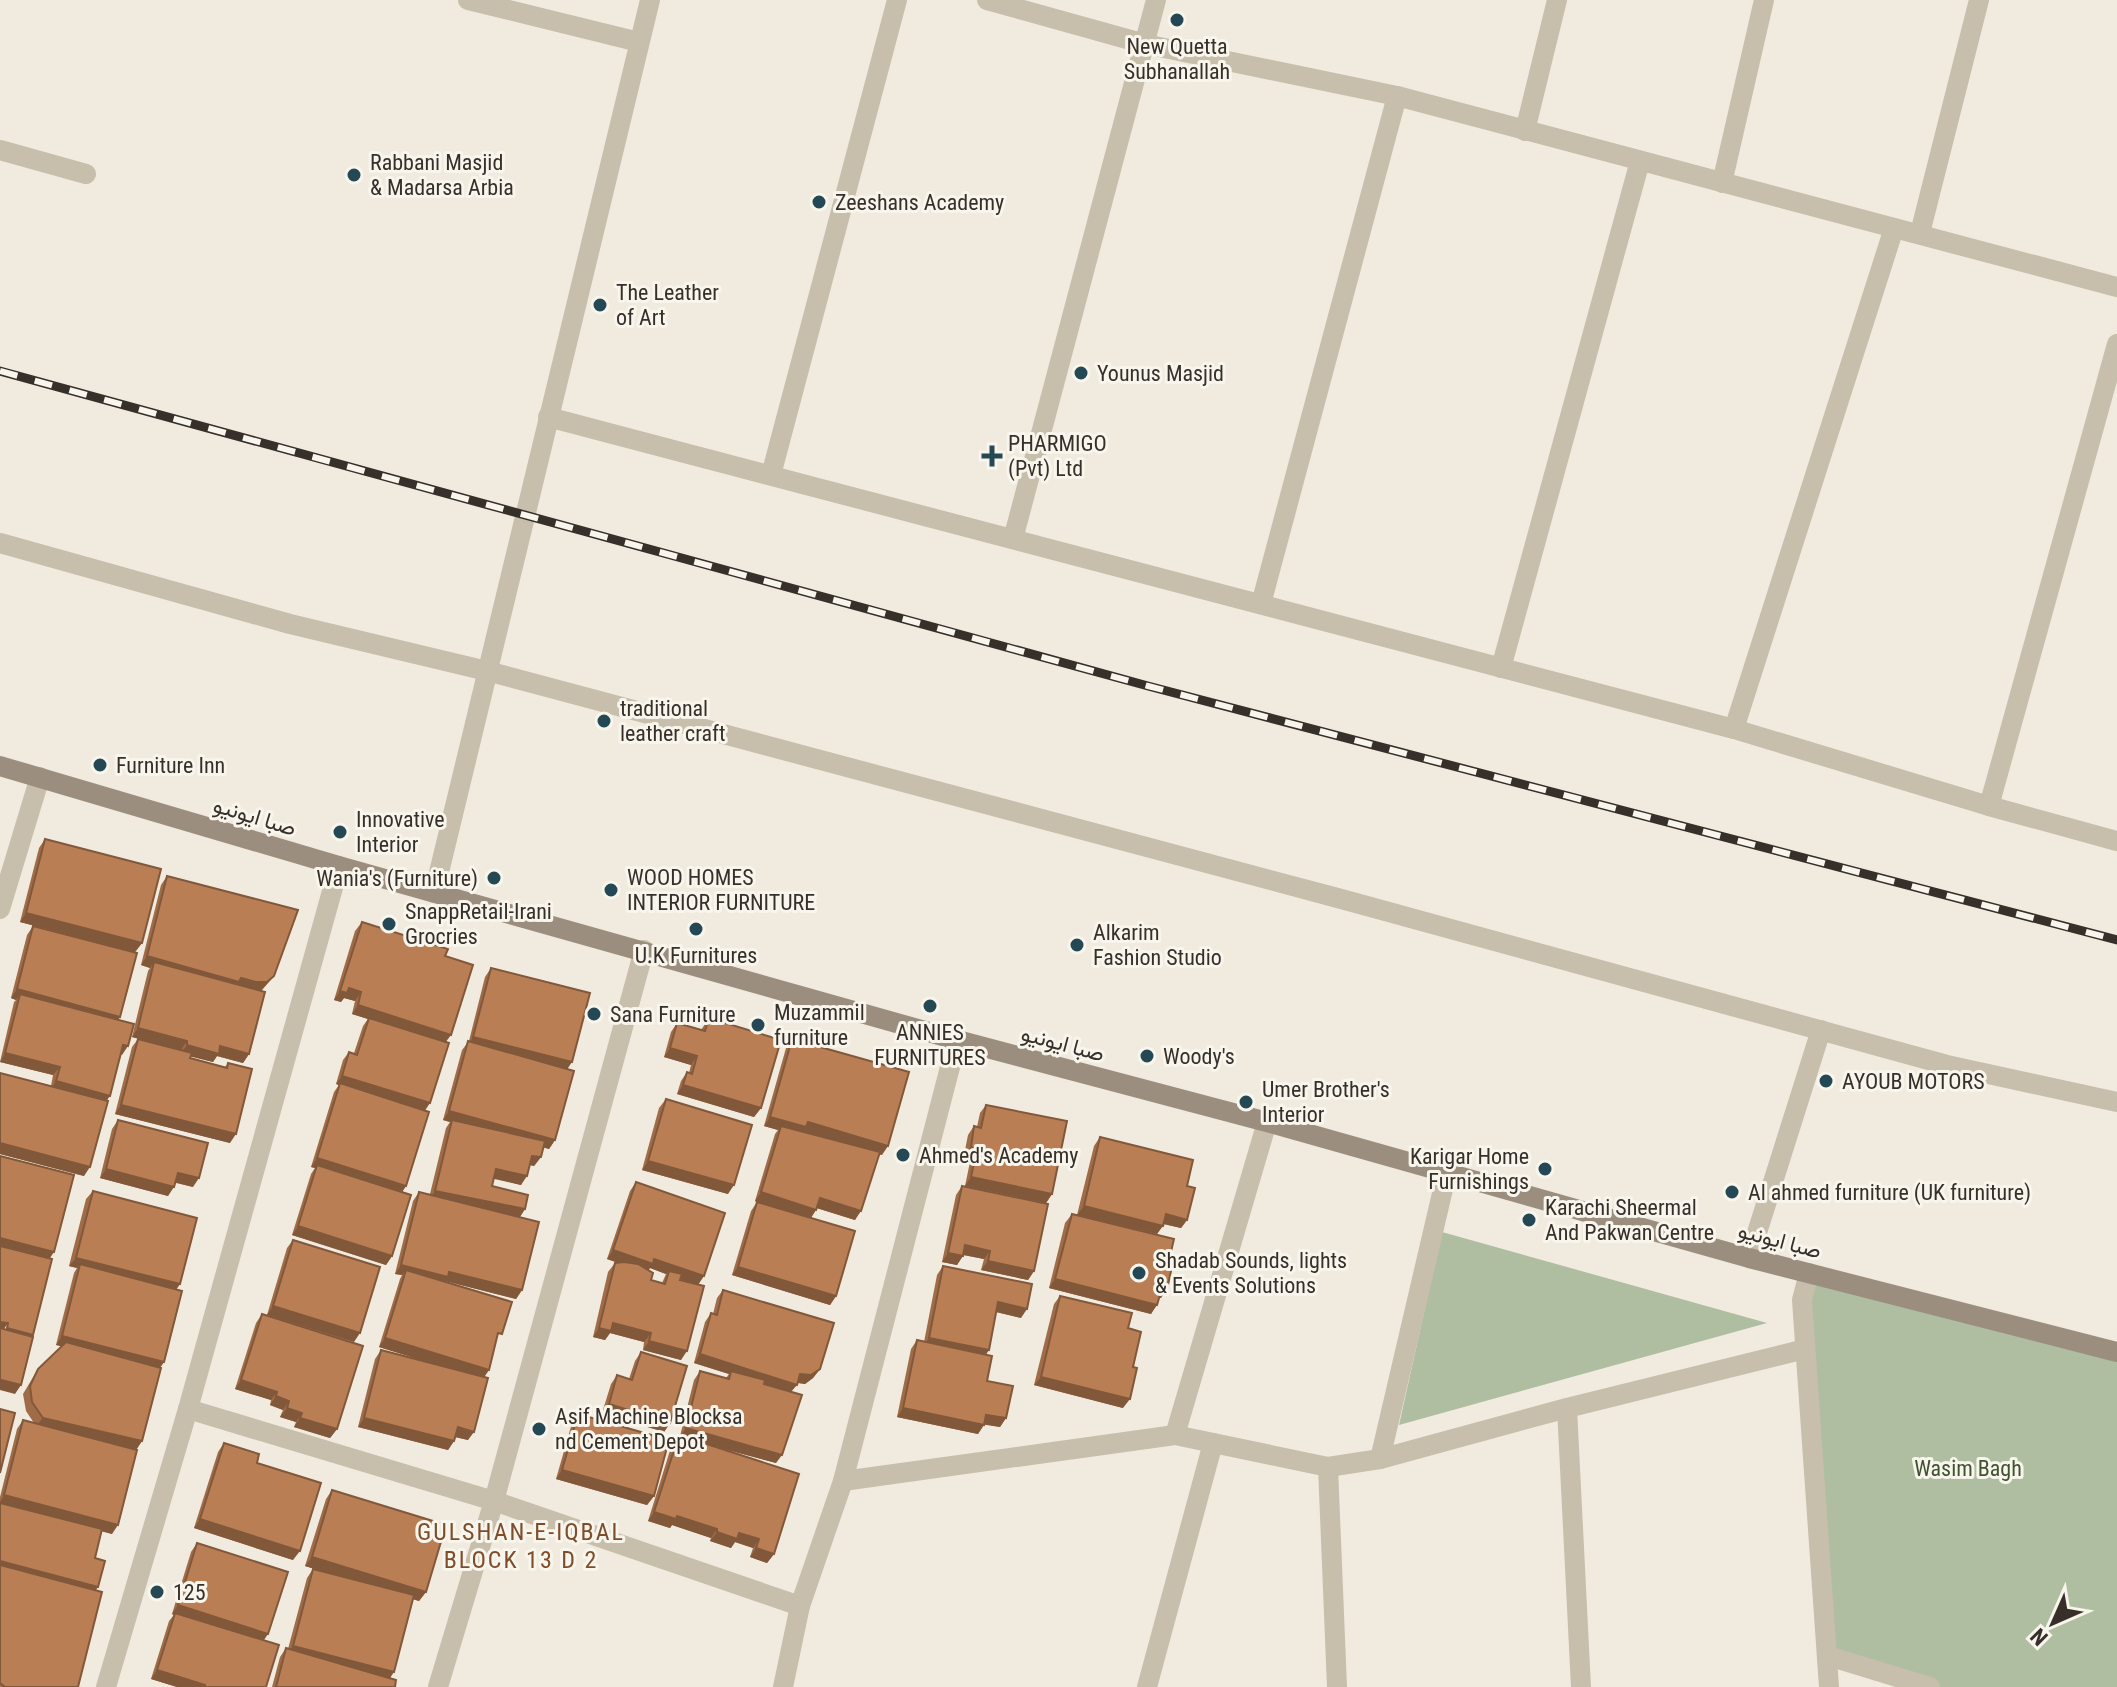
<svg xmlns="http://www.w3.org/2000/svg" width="2117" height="1687" font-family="'Roboto Condensed',Vazirmatn,sans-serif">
	<rect width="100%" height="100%" fill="#f1ebdf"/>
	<g fill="#afbea1">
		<path d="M1442,1232l325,91 -368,102z"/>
		<path d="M1809,1273l308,79v335h-182l-107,-31z"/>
	</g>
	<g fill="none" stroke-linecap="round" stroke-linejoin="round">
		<g stroke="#c8beac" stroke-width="20">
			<path d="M468,0l171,42"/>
			<path d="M987,0l158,44 252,52 720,191"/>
			<path d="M1525,131l32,-131"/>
			<path d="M0,150l86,24"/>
			<path d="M1722,183l42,-183"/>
			<path d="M1920,233l59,-233"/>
			<path d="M548,417l1186,312 255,77 128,35"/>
			<path d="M771,475l126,-475"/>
			<path d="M1013,539l143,-539"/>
			<path d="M0,543l290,81 197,47 858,229 602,165 170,37"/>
			<path d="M1261,604l136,-508"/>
			<path d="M1501,668l139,-507"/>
			<path d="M1734,729l160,-501"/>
			<path d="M1989,806l128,-462"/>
			<path d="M434,893l216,-893"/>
			<path d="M0,909l40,-132"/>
			<path d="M1749,1258l72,-228"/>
			<path d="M1809,1273l-7,27 27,387"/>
			<path d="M1567,1408l14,279"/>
			<path d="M188,1409l306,92 306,105"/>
			<path d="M1175,1435l92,-313"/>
			<path d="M1380,1459l67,-287"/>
			<path d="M1328,1467l9,220"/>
			<path d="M843,1481l332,-46 153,32 52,-8 187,-51 238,-59"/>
			<path d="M1828,1656l102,31"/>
			<path d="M106,1687l82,-278 151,-543"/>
			<path d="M438,1687l56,-186 150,-551"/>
			<path d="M783,1687l17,-81 43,-125 114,-441"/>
			<path d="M1147,1687l66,-244"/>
		</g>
		<path stroke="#9b8e7e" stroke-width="20" d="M0,766l339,100 618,174 310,82 482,136 368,94"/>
		<g stroke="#37302a" stroke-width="9">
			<path id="rail" d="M0,371l1148,315 969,254"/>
		</g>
		<use href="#rail" stroke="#f8f5ec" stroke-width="6" stroke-dasharray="18" stroke-linecap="butt"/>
	</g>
	<g fill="#a06c48" fill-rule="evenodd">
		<path d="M45,839l97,104 -7,9 -115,-30 19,-74z"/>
		<path d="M167,876l107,100 -13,15 -12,63 -6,9 -26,-7 -4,6 -22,-6 -1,2 35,9 3,-4 2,80 -115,-29 17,-67 6,-8 43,11 -49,-13 16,-66 2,-3 -9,-3 20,-80z"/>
		<path d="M362,922l83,34 1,86 -21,68 -19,76 -4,6 -10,64 -6,9 -94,-30 19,-61 4,-6 -4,-1 23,-75 5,-7 -3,-1 7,-24 6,-8 5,1 9,-27 5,-7 -16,-5 3,-13 -11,-3 -3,4 -7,-2 21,-69z"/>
		<path d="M33,926l87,91 -1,2 3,36h-1l-37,121 -84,-22v-81l51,13 2,-11 -53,-13 14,-60 2,-2 -5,-2 16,-63z"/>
		<path d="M491,968l77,101 -13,71 -6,9 -6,-2 -2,10 -7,9 -4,-1 -9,20 -27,-7 -2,8 33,23 -5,8 2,73 -6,9 -71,-18 51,61 -12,35 -16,63 -13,-3 -1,4 -6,9 -90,-23 17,-68 6,-9 46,12 -48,-15 21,-68 2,-4 -7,-1 18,-73 6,-9 11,2 16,-66 4,-6 -7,-2 19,-70 7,-9 16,-64z"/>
		<path d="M709,1018l52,90 -7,9 -77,-23 4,-13 6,-9 2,1 2,-8 -27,-8 7,-25 6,-9 24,7z"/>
		<path d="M792,1039l90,116 -3,-1 -24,66 -38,-12 -6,10 25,78 -6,9 -98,-30 19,-64 6,-9 -2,-1 20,-67 3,-4 -14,-4 22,-78z"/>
		<path d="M666,1099l62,95 -86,-24 17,-62z"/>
		<path d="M986,1105l66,89 -6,9 -81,-17 6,-29 -7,-2 4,-20 6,-9 3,1 3,-14z"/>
		<path d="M118,1120l75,67 -18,-5 -7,14 -68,-18 12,-49z"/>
		<path d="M1100,1137l87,49v34l-6,8 -18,-4 -6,10 -80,-19 17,-69z"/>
		<path d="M636,1182l62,103 -17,75 -38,-10 1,-8 -34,-9 -5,7 -12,-3 15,-65 7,-9h3l-11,-4 23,-68zM650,1268l16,6 -4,9 -11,-3 -3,-10z"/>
		<path d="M962,1186l72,85 -6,9 -47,-10 3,-11 -21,-4 -6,10 -15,-3 14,-67z"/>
		<path d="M93,1191l87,93 -4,6 -12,72 -4,6 -18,73 -6,9 -24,84 -10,-3 -7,27 1,32 -18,97h-78v-190l17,-68 6,-9 11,3 -8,-12 -3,-17 15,-25 24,-23 -6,-1 18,-72 3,-5 -8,-2 17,-67z"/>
		<path d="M1072,1214l89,84h-2l-8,16 -102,-26 16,-65z"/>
		<path d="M293,1240l61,102 -87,-27 20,-67z"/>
		<path d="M943,1266l78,52 -25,-6 -10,43 1,26 19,37 -6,9 -16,-3 -6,10 -81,-17 14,-68 6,-9 7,2 13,-67z"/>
		<path d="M723,1290l97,79 -7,9 -8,6 -8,-1 -6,9 -15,71 -71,-19 69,110 -7,9 -17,-6 3,-9 -18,-6 -4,6 -21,-7 1,-3 -39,-13 -2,3 -22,-7 24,-77 7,-9 1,1 14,-56 6,-9 26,7 3,-4 -35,-11 11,-41 6,-9 2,1 4,-16z"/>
		<path d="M1060,1296l68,32 -5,80 -89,-23 20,-81z"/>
		<path d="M262,1314l75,115 -7,9 -36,-11 2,-5 -16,-5 3,-7 -13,-5 1,-5 -36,-11 21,-66z"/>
		<path d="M641,1352l29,71 -6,9 -62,-19 9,-29 6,-9 12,4 6,-18z"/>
		<path d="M578,1414l76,82 -7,9 -91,-26 16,-56z"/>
		<path d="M224,1443l33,20 36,97 -99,-32 24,-76z"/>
		<path d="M332,1490l94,102 -7,9 -6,-2 -23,80 5,8h-123l8,-30 6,-9 2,1 19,-71 6,-9 15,4 -23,-7 21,-67z"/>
		<path d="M197,1543l67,98 2,46h-89l-26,-8 18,-58 5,-6 -2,-1 19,-62z"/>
	</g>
	<g fill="#82583b">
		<path d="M26,913l116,30 -7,9 -115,-30z"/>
		<path d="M147,956l94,22 33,-2 -13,15 -107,-29 -4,6 -9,-3z"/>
		<path d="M349,988l12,4 -6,9 -11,-3 -3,4 -7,-2 6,-9z"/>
		<path d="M17,989l103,28 -6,9 -94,-32 -4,6 -5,-2z"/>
		<path d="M358,1005l93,30 -6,8 -93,-29z"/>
		<path d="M138,1028l49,13 -6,9 -49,-13z"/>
		<path d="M473,1037l99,25 -6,9 -99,-25z"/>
		<path d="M123,1045l5,1 -6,9 -5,-1z"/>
		<path d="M187,1045l33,1 29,8 -6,9 -26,-7 -4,6 -33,-8z"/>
		<path d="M670,1048l27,8 -6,9 -27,-8z"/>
		<path d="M5,1053l55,14 -7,8 -53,-13z"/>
		<path d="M342,1076l88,27 -6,9 -88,-28z"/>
		<path d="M56,1081l54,15 -6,8 -54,-14z"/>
		<path d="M683,1085l78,23 -7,9 -77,-23z"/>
		<path d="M121,1105l115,29 -6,9 -115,-29z"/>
		<path d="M449,1111l106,29 -6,9 -98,-27 1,-2 -2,2 -7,-2z"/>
		<path d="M770,1117l38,5 80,24 -6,9 -101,-29 -3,4 -14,-4z"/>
		<path d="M0,1143l90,24 -6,9 -84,-22z"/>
		<path d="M971,1147l6,1 -6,9 -7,-2z"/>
		<path d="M532,1156l9,1 -7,9 -8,-2z"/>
		<path d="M317,1158l89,28 -6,9 -83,-30 -2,3 -4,-1z"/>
		<path d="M648,1161l86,24 -6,9 -86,-24z"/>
		<path d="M106,1169l68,18 -6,9 -68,-18z"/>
		<path d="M496,1169l31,7 -6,9 -31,-7z"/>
		<path d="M178,1173l21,5 -6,9 -21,-5z"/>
		<path d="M971,1177l81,17 -6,9 -81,-17z"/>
		<path d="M435,1191l90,18 -6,9 -90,-18z"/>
		<path d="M761,1192l55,18 -6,9 -55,-18z"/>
		<path d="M820,1198l41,13 -6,9 -42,-13z"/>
		<path d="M1084,1206l79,20 -6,8 -80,-19z"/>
		<path d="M1166,1214l21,6 -6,8 -21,-5z"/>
		<path d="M298,1226l94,30 -6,9 -94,-30z"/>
		<path d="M0,1238l54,14 -6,9 -48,-13z"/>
		<path d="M965,1245l25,6 -6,8 -25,-5z"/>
		<path d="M613,1250l41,9 50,17 -6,9 -30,-10 1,-4 -3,3 -16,-6 -3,4 -40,-13z"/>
		<path d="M948,1253l15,3 -6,9 -15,-3z"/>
		<path d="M76,1258l104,26 -7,9 -93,-29 -3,4 -8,-2z"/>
		<path d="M988,1261l46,10 -6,9 -47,-10z"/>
		<path d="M401,1265l48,7 73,18 -6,9 -71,-18 -39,-11 -4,5 -7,-1z"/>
		<path d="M738,1267l98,29 -6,9 -98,-30z"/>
		<path d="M1055,1279l102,26 -6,9 -102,-26z"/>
		<path d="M1162,1288l5,1 -6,9 -6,-1z"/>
		<path d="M998,1302l29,7 -6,9 -29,-7z"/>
		<path d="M273,1306l87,27 -6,9 -87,-27z"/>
		<path d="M0,1322l8,1 -6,9h-2z"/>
		<path d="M613,1323l38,10 -7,9 -34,-9 -5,7 -12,-3 6,-9z"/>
		<path d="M7,1328l26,7 -6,8 -26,-7z"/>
		<path d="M62,1336l102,26 -7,9 -101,-26z"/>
		<path d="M385,1338l104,32 -6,9 -104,-32z"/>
		<path d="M929,1338l60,12 -6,9 -60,-13z"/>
		<path d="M649,1341l38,10 -6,9 -38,-10z"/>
		<path d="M700,1354l97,31 -7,8 -60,-19 1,-3 -2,3 -35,-11z"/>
		<path d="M820,1369l-7,9 -8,6 -11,-2 6,-8z"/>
		<path d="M1041,1377l89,22 -7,9 -89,-23z"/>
		<path d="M1,1380l20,5 -6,9 -15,-4v-8z"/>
		<path d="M241,1380l36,12 -6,8 -36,-11z"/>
		<path d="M276,1396l13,5 -6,9 -13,-5z"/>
		<path d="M609,1404l61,19 -6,9 -62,-19z"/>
		<path d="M287,1408l15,5 -6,9 -16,-5z"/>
		<path d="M903,1408l81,17 -6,9 -81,-17z"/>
		<path d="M986,1415l20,3 -6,9 -20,-3z"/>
		<path d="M43,1418l99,23 -6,9 -100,-24z"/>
		<path d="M300,1418l37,11 -7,9 -36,-11z"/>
		<path d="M364,1418l90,23 -6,9 -90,-23z"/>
		<path d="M458,1427l16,5 -6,8 -17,-4z"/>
		<path d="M686,1428l96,27 -6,8 -96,-26z"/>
		<path d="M562,1470l92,26 -7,9 -91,-26z"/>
		<path d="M4,1495l114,30 -6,9 -112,-29v-3z"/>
		<path d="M654,1512l23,4 40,13 -6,9 -39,-13 -2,3 -22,-7z"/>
		<path d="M200,1519l100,32 -7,9 -99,-32z"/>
		<path d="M717,1532l22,1 20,6 -6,9 -18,-6 -4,6 -21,-7z"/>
		<path d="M756,1548l18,6 -7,9 -17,-6z"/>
		<path d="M312,1557l114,35 -7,9 -114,-35z"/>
		<path d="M0,1561l98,26 -6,9 -92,-24z"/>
		<path d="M178,1605l90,29 -6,9 -90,-29z"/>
		<path d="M293,1646l101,26 -6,9 -101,-27z"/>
		<path d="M157,1670l48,15 -1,2h-27l-26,-8z"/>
	</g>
	<g fill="#ba7e54" stroke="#82583b" stroke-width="2">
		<path d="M45,839l116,30 -19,74 -116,-30z"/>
		<path d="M167,876l131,34 -24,66 -7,6h-11l-15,-4 -2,4 -92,-26z"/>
		<path d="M362,922l86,27 -3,7 28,9 -22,70 -93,-30 3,-13 -12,-4 -2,5 -7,-2z"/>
		<path d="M33,926l104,27 -17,64 -103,-28z"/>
		<path d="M154,962l111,30 -16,62 -29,-8 -1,8 -32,-9v-4l-49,-13z"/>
		<path d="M491,968l99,25 -18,69 -99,-25z"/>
		<path d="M20,994l114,30 -6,22 -5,-1 -13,51 -54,-15 4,-14 -55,-14z"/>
		<path d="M369,1018l80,25 -19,60 -88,-27 7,-24 8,3z"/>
		<path d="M709,1018l72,22 -20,68 -78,-23 4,-13 5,2 5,-18 -27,-8 7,-25 28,8z"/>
		<path d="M138,1039l54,14 -2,5 37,10 1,-5 24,6 -16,65 -115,-29z"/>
		<path d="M792,1039l117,33 -21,74 -80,-24 -2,5 -36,-10z"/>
		<path d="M468,1041l106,30 -19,69 -106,-29z"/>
		<path d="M0,1073l108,28 -18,66 -90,-24z"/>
		<path d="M340,1083l89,29 -23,74 -89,-28z"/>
		<path d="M666,1099l86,26 -18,60 -86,-24z"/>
		<path d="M986,1105l81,16 -15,73 -81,-17 6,-29 -6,-1 3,-21 7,2z"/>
		<path d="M118,1120l90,23 -9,35 -21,-5 -4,14 -68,-18z"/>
		<path d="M452,1120l93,21 -4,16 -9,-1 -5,20 -31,-7 -4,17 36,9 -3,14 -90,-18z"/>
		<path d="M781,1126l99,26 -19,59 -41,-13 -4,12 -55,-18z"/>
		<path d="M1100,1137l93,23 -6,26 8,2 -8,32 -21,-6 -3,12 -79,-20z"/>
		<path d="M0,1156l74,19 -20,77 -54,-14z"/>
		<path d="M317,1165l94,30 -19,61 -94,-30z"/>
		<path d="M636,1182l89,31 -21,63 -50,-17 -1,5 -40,-14z"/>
		<path d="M962,1186l86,18 -14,67 -46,-10 2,-10 -25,-6 -2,11 -15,-3z"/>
		<path d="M93,1191l104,27 -17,66 -104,-26z"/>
		<path d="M419,1192l120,30 -17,68 -73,-18 -1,5 -47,-12z"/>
		<path d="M757,1202l98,29 -19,65 -98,-29z"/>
		<path d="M1072,1214l102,25 -4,17 4,2 -7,31 -5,-1 -5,17 -102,-26z"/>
		<path d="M293,1240l87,27 -20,66 -87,-27z"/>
		<path d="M0,1246l52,13 -19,76 -26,-7 1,-5 -8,-1z"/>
		<path d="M624,1262l14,2 15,9 -2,7 14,4 4,-13 13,3 -2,6 24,6 -17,65 -38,-10 2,-8 -38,-10 -2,8 -12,-3 16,-65z"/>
		<path d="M80,1264l102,27 -18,71 -102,-26z"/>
		<path d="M943,1266l89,18 -5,25 -29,-7 -9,48 -60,-12z"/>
		<path d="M406,1270l106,32 -10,32 -4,-1 -9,37 -104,-32z"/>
		<path d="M723,1290l111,33 -14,46 -9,6 -11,-1 -3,11 -97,-31 11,-41 6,2z"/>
		<path d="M1060,1296l72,17 -4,15 13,4 -8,35 4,1 -7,31 -89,-22z"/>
		<path d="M262,1314l101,32 -26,83 -37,-11 2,-5 -15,-5 2,-7 -13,-5 1,-4 -36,-12z"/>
		<path d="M0,1328l33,9 -12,48 -20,-5 -1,5z"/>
		<path d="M917,1340l75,16 -5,25 26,5 -7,32 -20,-3 -2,10 -81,-17z"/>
		<path d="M66,1342l95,26 -19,73 -99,-23 -11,-16 -2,-16 8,-17z"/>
		<path d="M381,1350l107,28 -14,54 -16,-5 -4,14 -90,-23z"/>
		<path d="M641,1352l46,14 -17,57 -61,-19 8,-29 15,5z"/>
		<path d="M700,1371l29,8 2,-8 34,9 -1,4 38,11 -20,60 -96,-27z"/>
		<path d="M0,1409l15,4 -15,60z"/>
		<path d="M578,1414l91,26 -15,56 -92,-26z"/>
		<path d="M23,1420l114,30 -19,75 -114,-30z"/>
		<path d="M679,1435l120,39 -25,80 -18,-6 3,-9 -20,-6 -2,6 -20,-7v-3l-40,-13 -1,3 -22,-7z"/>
		<path d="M224,1443l35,11 -2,9 64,20 -21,68 -100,-32z"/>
		<path d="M332,1490l114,35 -20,67 -114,-35z"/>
		<path d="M0,1503l102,26 -7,29 10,3 -7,26 -98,-26z"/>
		<path d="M197,1543l91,29 -20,62 -90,-29z"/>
		<path d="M0,1565l102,27 -24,95h-73l-5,-4z"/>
		<path d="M313,1569l101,26 -20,77 -101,-26z"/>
		<path d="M175,1613l104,32 -13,42h-61v-2l-48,-15z"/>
		<path d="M286,1648l110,32 -1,7h-119z"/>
	</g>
	<g fill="#244954" stroke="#f8f5ec" stroke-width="3">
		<circle cx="1177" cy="20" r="8"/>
		<circle cx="354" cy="175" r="8"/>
		<circle cx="819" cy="202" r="8"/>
		<circle cx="600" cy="305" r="8"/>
		<circle cx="1081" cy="373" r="8"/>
		<path d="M988 444h8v8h8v8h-8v8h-8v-8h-8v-8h8z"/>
		<circle cx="604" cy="721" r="8"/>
		<circle cx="100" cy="765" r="8"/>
		<circle cx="340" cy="832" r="8"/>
		<circle cx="494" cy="878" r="8"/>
		<circle cx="611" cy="890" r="8"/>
		<circle cx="389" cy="924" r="8"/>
		<circle cx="696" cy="929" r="8"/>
		<circle cx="1077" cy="945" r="8"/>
		<circle cx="930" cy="1006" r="8"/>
		<circle cx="594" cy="1014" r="8"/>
		<circle cx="758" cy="1025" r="8"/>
		<circle cx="1147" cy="1056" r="8"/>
		<circle cx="1826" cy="1081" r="8"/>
		<circle cx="1246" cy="1102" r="8"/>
		<circle cx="903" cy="1155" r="8"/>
		<circle cx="1545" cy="1169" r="8"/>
		<circle cx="1732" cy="1192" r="8"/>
		<circle cx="1529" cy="1220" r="8"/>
		<circle cx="1139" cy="1273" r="8"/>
		<circle cx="539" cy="1429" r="8"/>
		<circle cx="157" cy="1592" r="8"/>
	</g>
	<g text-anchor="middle" stroke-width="6" stroke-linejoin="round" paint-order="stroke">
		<g font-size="22" fill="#37302a" stroke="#f8f5ec" text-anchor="start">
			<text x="1177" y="54" text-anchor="middle">New Quetta<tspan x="1177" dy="25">Subhanallah</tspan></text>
			<text x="370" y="170">Rabbani Masjid<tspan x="370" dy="25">&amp; Madarsa Arbia</tspan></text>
			<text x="835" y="210">Zeeshans Academy</text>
			<text x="616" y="300">The Leather<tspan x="616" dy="25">of Art</tspan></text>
			<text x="1097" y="381">Younus Masjid</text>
			<text x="1008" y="451">PHARMIGO<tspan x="1008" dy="25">(Pvt) Ltd</tspan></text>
			<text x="620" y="716">traditional<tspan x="620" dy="25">leather craft</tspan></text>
			<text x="116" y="773">Furniture Inn</text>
			<text x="356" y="827">Innovative<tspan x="356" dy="25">Interior</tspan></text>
			<text x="627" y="885">WOOD HOMES<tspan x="627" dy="25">INTERIOR FURNITURE</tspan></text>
			<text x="478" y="886" text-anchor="end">Wania's (Furniture)</text>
			<text x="405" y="919">SnappRetail-Irani<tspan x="405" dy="25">Grocries</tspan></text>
			<text x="1093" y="940">Alkarim<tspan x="1093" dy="25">Fashion Studio</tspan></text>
			<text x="696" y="963" text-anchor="middle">U.K Furnitures</text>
			<text x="774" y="1020">Muzammil<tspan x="774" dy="25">furniture</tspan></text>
			<text x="610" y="1022">Sana Furniture</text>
			<text x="930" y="1040" text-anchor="middle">ANNIES<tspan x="930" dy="25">FURNITURES</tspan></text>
			<text x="1163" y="1064">Woody's</text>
			<text x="1842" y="1089">AYOUB MOTORS</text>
			<text x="1262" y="1097">Umer Brother's<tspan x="1262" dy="25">Interior</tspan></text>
			<text x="919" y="1163">Ahmed's Academy</text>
			<text x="1529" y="1164" text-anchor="end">Karigar Home<tspan x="1529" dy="25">Furnishings</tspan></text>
			<text x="1748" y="1200">Al ahmed furniture (UK furniture)</text>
			<text x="1545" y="1215">Karachi Sheermal<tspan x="1545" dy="25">And Pakwan Centre</tspan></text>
			<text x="1155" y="1268">Shadab Sounds, lights<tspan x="1155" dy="25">&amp; Events Solutions</tspan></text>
			<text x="555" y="1424">Asif Machine Blocksa<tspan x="555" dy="25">nd Cement Depot</tspan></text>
			<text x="173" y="1600">125</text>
		</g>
		<g font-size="22" fill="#37302a" stroke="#f8f5ec">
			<text transform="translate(255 816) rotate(17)" y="8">صبا ایونیو</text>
			<text transform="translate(1063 1043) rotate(15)" y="8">صبا ایونیو</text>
			<text transform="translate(1780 1240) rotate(15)" y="8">صبا ایونیو</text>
		</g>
		<g font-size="22" fill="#405330" stroke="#f8f5ec">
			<text x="1968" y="1476">Wasim Bagh</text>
		</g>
		<g font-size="24" letter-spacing="2" fill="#7e4d2b" stroke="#f8f5ec">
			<text x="521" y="1540">GULSHAN-E-IQBAL<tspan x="521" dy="28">BLOCK 13 D 2</tspan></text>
		</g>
	</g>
	<g transform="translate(2053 1623) rotate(225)" stroke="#f8f5ec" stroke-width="6" paint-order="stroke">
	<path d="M0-6L14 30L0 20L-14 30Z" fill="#37302a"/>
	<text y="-12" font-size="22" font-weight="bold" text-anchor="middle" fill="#37302a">N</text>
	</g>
</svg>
